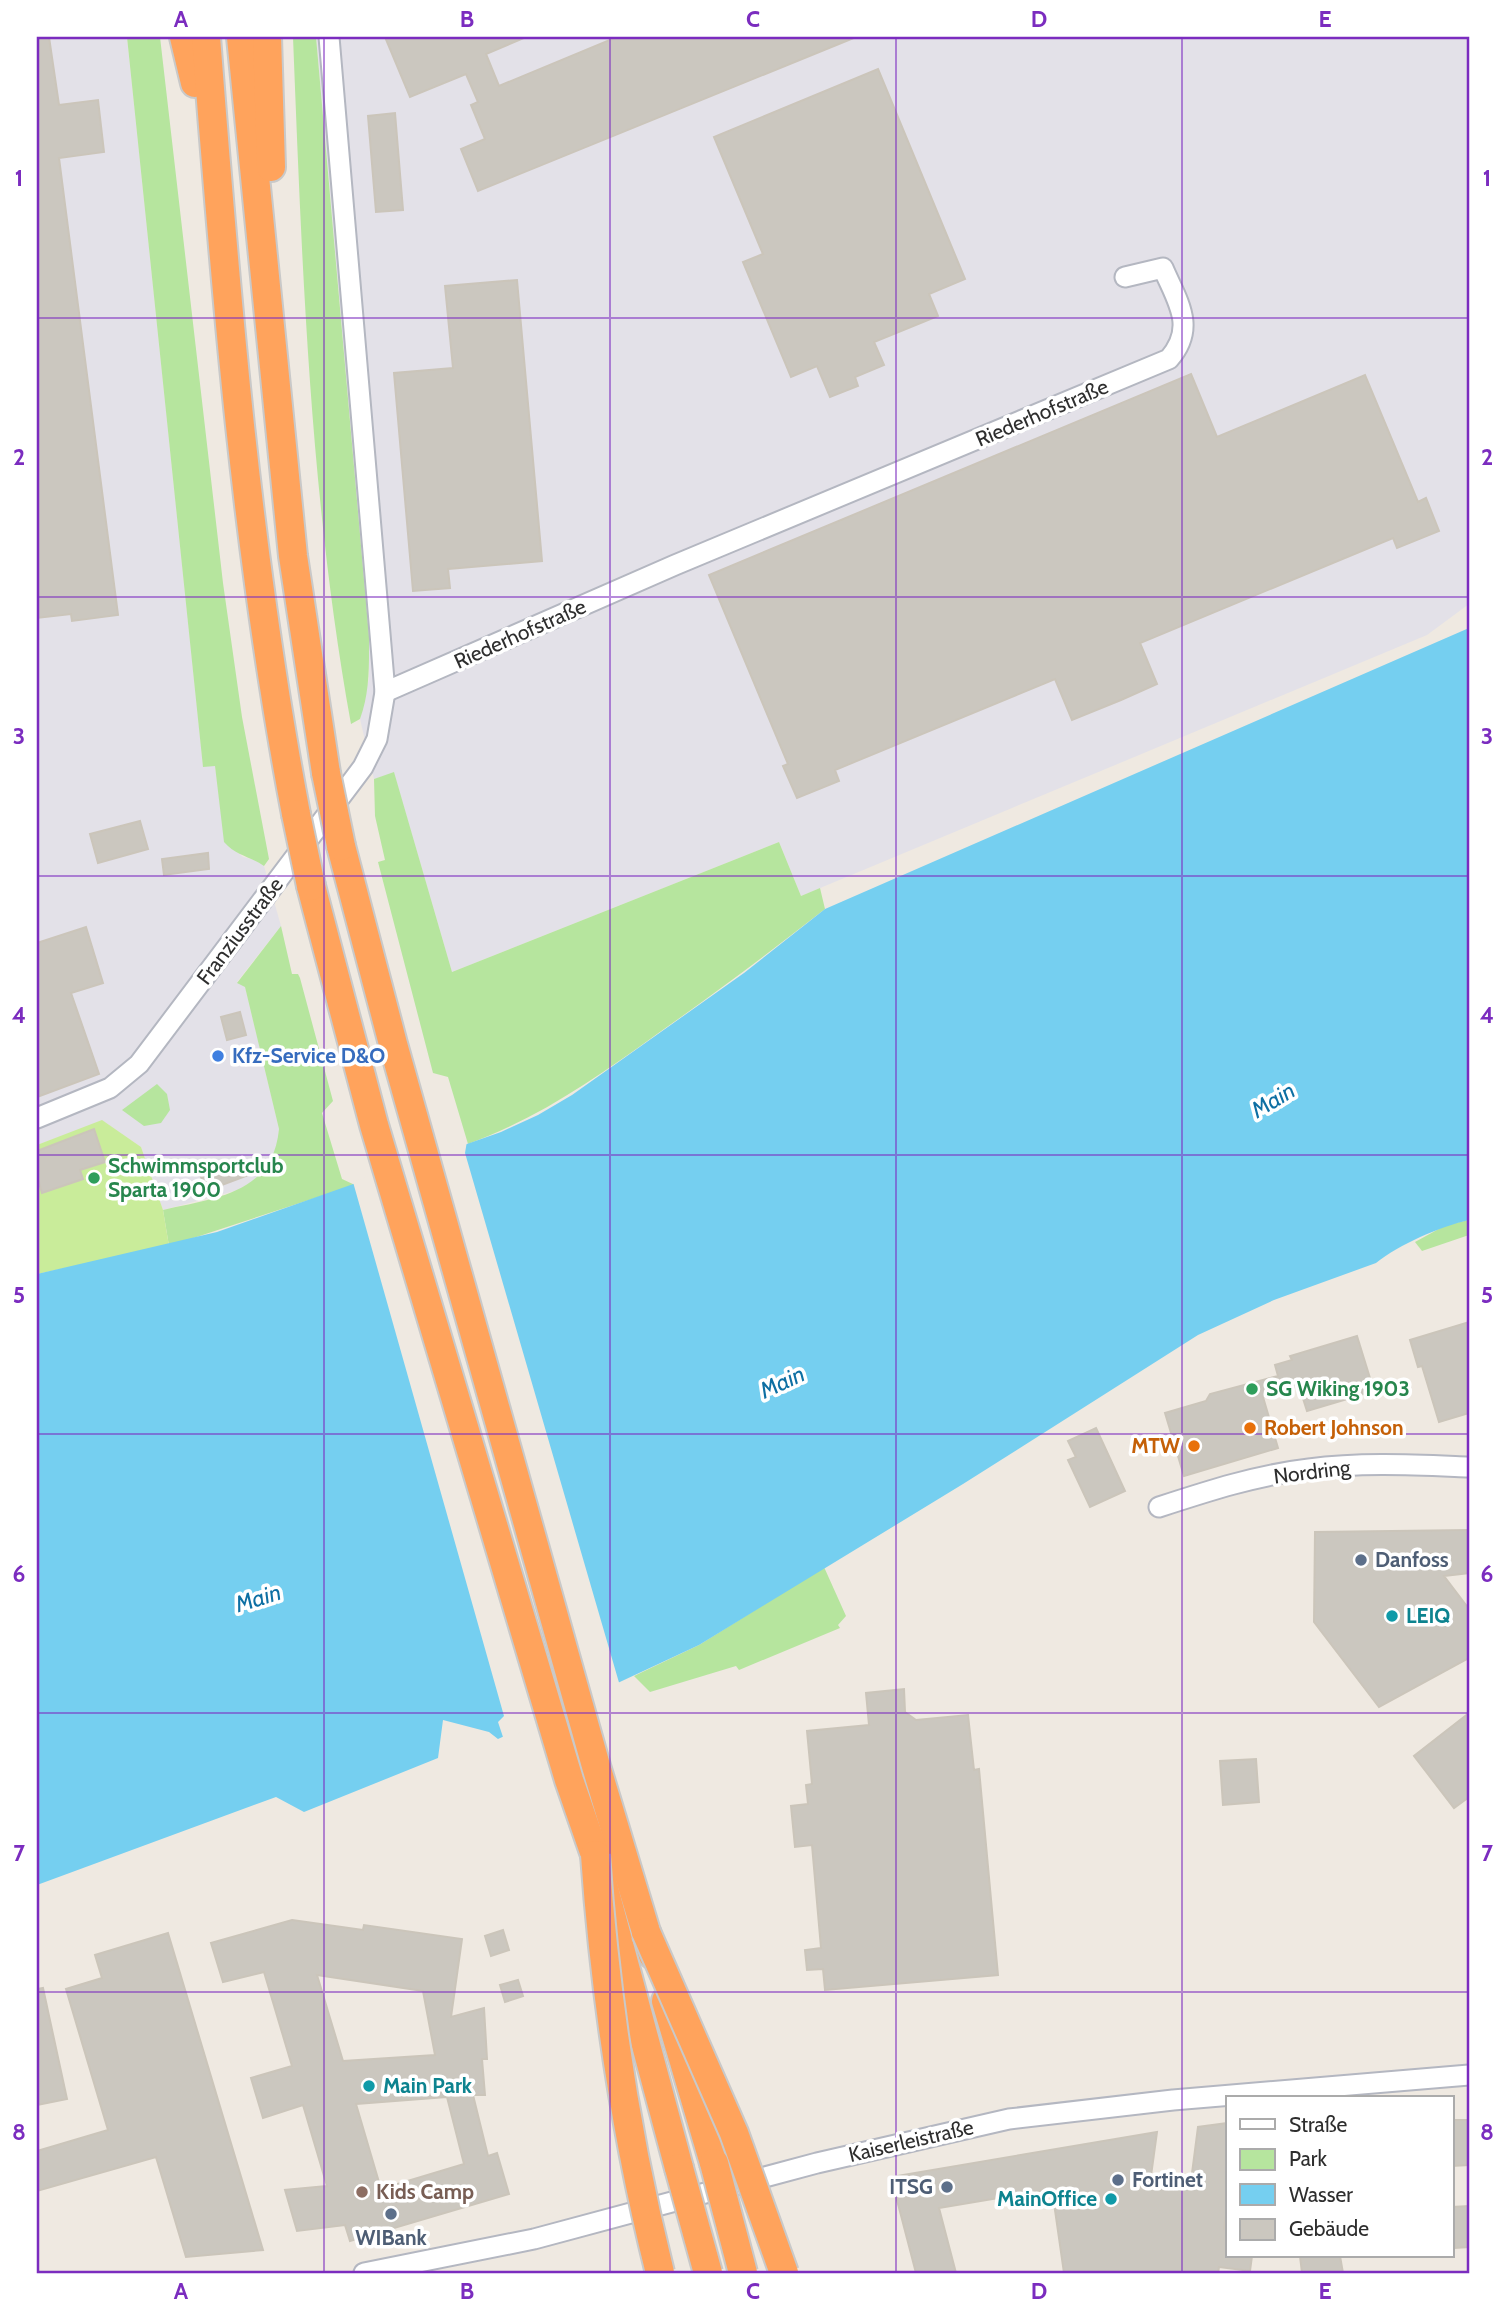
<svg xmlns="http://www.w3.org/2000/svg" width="1506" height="2310" font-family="Cabin,sans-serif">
	<rect width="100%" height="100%" fill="#efe9e1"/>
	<g fill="#e3e1e8">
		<path d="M37,37h90l76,729h12l10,76 18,15 12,3 9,6 17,60 -44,56 8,4 34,143 -2,19 -9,18 -13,14 -17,10 -75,20 -22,-63 -38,-26 -66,24z"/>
		<path d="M316,37h1153v567l-42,31 -626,261 -22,-54 -327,130 -58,-199 -20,6 -14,-60 9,-41v-42z"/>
	</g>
	<g fill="#b6e59e">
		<path d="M127,37h33l63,546 19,134 27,142 -5,7c-14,-10 -28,-10 -40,-24l-9,-76 -12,1z"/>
		<path d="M293,37h23l53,599c0,29 1,56 -9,83l-9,5c-41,-226 -49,-458 -58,-687z"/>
		<path d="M394,772l58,200 327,-130 22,54 19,-8 5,21c-55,43 -111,85 -168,125 -61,44 -118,84 -189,110l-20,-67 -15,-4 -55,-211 7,-2 -10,-44 -1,-37z"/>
		<path d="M281,926l11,48h6l2,4 33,123 -11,12 20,66 13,6 -186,61 -6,-36c52,-12 110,-16 116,-81l-34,-142 -8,-4z"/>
		<path d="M157,1084l10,10 3,16 -9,13 -17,3 -22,-16z"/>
		<path d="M1469,1220v15l-47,16 -7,-9 31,-17z"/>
		<path d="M824,1567l22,49 -8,9 2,3 -101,42 -3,-4 -86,26 -16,-16 65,-31z"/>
	</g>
	<path fill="#c9ec9a" d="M102,1120l39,27 22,63 6,36 -132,28v-129z"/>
	<path fill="#75cff0" d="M1469,628v592c-30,7 -69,24 -93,43l-102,37 -76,35 -235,149 -264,161 -201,94 -9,-7 -46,-12 -5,38 -134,54 -28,-15 -239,88v-611l180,-42 284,-100 37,-17 34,-20 172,-122 81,-64z"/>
	<path fill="#efe9e1" d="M467,1141l-2,12 155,533 -116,54 -6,-18 6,-6 -151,-534z"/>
	<g fill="#cbc7bf" stroke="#cbc5ba" stroke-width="2" fill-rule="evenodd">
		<path d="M37,37h12l10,68 39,-5 6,52 -45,6 59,457 -46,6 -1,-7 -34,4z"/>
		<path d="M385,37h141l-40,17 13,32 118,-49h239l-378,154 -17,-42 24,-10 -14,-34 7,-3 -12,-28 -56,23z"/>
		<path d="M878,69l87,210 -36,15 9,22 -64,26 10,23 -29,12 3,9 -28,11 -13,-31 -26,11 -48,-115 20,-8 -49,-117z"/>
		<path d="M395,113l8,97 -27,2 -8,-96z"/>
		<path d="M517,280l25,281 -94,8 2,19 -37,3 -19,-218 59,-5 -8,-82z"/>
		<path d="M1191,374l26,63 148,-62 53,127 8,-4 13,33 -42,17 -4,-10 -253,105 17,41 -36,16 -49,20 -17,-41 -220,91 4,11 -42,17 -14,-32 5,-2 -79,-189z"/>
		<path d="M140,821l8,28 -50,14 -8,-29z"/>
		<path d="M208,853l1,16 -45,6 -2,-16z"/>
		<path d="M86,927l17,56 -32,10 28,81 -62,23v-154z"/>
		<path d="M240,1012l6,23 -19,5 -6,-23z"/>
		<path d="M94,1129l11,33 -25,8 3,9 -41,14 -5,-17v-25z"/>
		<path d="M239,1159l7,17 -40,15 -6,-17z"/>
		<path d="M1469,1322v91l-30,9 -17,-56 -4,1 -8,-27z"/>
		<path d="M1357,1336l17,55 -67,20 -8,-25 -36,11 15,51 -94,28 -19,-63 41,-12 4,-7 68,-18 -3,-11 17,-5 -2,-4z"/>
		<path d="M1096,1428l29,63 -35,16 -22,-47 8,-3 -8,-16z"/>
		<path d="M1469,1530v43l-25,3 25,33v49l-90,49 -65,-85 1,-90z"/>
		<path d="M904,1689l1,23 11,8 52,-5 6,55 5,-1 19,206 -173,15 -2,-21 -16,1 -2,-20 16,-2 -9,-103 -17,2 -4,-41 17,-2 -2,-19 6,-1 -5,-53 62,-6 -3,-32z"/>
		<path d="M1469,1713v84l-15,11 -40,-52z"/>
		<path d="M1256,1759l3,43 -36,3 -3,-44z"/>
		<path d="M292,1920l71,10 1,-5 98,14 -11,78 33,-9 3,51h-5l3,36h-12l15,61 9,-3 12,41 -159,47 -5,-16 -48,6 -12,-41 42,-4 -24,-81 -40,13 -12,-40 41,-12 -28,-94 -41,10 -12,-39zM317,1975l106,16 12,64 -92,6zM447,2097l17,67 -83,25 -25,-85z"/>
		<path d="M503,1930l6,20 -18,6 -6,-20z"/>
		<path d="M168,1933l95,317 -77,7 -30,-100 -119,34v-40l71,-21 -42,-141 36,-11 -7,-23z"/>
		<path d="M518,1980l5,16 -18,6 -5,-17z"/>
		<path d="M43,1988l24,111 -30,6v-116z"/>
		<path d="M1452,2120h17v45l-17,1z"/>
		<path d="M1228,2123v79l-4,27 4,-1v28h24l-2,15 -31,-4 -1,6h-154l-12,-84 -113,19 17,65h-40l-25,-96 266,-45 -7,51 40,6 8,-62z"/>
		<path d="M1469,2206v41l-14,1 -3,-41z"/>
		<path d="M1300,2256h40l3,17h-41z"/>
	</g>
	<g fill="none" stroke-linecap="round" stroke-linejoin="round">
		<g stroke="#b4b7c1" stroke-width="23">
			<g id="minor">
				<path d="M385,692l290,-127 494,-206c28,-32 8,-58 -6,-91l-38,9"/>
				<path d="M37,1118l73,-30 29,-24 224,-297 14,-28 8,-47 -56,-655"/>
				<path d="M1159,1507c49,-16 98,-32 150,-38 53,-7 107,-4 160,-2"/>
				<path d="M364,2273l170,-34 283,-76 192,-44 164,-19 296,-25"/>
			</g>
		</g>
		<g stroke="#c9c9c9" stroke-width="32">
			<g id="highway">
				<path d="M184,37l11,46"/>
				<path d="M206,37c20,260 41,520 90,777"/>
				<path d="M241,37l52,519 33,217"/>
				<path d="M267,37l4,130"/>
				<path d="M341,846l52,198 203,722 57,189"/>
				<path d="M311,886l63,239 195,655 26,75 84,313"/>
				<path d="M666,2001l48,162"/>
			</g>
		</g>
		<use href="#minor" stroke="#fff" stroke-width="19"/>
		<use href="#highway" stroke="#ffa35c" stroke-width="28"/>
		<g stroke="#c9c9c9" stroke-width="32" stroke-linecap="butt">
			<g id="highway-bridge">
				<path d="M326,773l15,73"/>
				<path d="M296,814l15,72"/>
				<path d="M595,1855c10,140 31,282 65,418"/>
				<path d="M646,1932l88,201 50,140"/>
				<path d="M714,2163l29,110"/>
				<path d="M679,2168l29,105"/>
			</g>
		</g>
		<use href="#highway-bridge" stroke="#ffa35c" stroke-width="28"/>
	</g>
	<path fill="none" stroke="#7b2cbf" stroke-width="2" stroke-opacity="0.55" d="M324,37v2236M610,37v2236M896,37v2236M1182,37v2236M37,318h1432M37,597h1432M37,876h1432M37,1155h1432M37,1434h1432M37,1713h1432M37,1992h1432"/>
	<circle fill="#3f7fe0" stroke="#fff" stroke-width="2.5" cx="218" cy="1056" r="7"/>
	<g fill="#2e9e5b" stroke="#fff" stroke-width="2.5">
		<circle cx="94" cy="1178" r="7"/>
		<circle cx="1252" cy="1389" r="7"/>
	</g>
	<g fill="#e8710a" stroke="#fff" stroke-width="2.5">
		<circle cx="1250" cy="1428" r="7"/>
		<circle cx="1194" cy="1446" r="7"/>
	</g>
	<g fill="#5c6f8a" stroke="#fff" stroke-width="2.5">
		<circle cx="1361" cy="1560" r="7"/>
		<circle cx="1118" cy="2180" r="7"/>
		<circle cx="947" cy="2187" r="7"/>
		<circle cx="391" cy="2214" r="7"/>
	</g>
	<g fill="#0f9aa8" stroke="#fff" stroke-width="2.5">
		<circle cx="1392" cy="1616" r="7"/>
		<circle cx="369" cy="2086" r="7"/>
		<circle cx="1111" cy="2199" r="7"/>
	</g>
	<circle fill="#8d6e63" stroke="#fff" stroke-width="2.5" cx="362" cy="2192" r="7"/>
	<g text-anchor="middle" stroke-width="7" stroke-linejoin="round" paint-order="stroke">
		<g font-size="21" fill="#2e2e2e" stroke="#fff">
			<text transform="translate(1042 413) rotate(-23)" y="7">Riederhofstraße</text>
			<text transform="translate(520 634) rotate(-24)" y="7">Riederhofstraße</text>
			<text transform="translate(240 931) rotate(-53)" y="7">Franziusstraße</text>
			<text transform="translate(1312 1472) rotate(-7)" y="7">Nordring</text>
			<text transform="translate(911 2141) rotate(-13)" y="7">Kaiserleistraße</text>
		</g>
		<g font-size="21" font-weight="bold" fill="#366cbe" stroke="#fff" text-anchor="start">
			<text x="232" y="1063">Kfz-Service D&amp;O</text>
		</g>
		<g font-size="21" font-weight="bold" fill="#27864d" stroke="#fff" text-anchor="start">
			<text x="108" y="1173">Schwimmsportclub<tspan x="108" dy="24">Sparta 1900</tspan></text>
			<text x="1266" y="1396">SG Wiking 1903</text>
		</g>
		<g font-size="21" font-weight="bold" fill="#c56008" stroke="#fff" text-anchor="start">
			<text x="1264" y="1435">Robert Johnson</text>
			<text x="1180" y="1453" text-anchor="end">MTW</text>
		</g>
		<g font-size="21" font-weight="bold" fill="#4e5e75" stroke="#fff" text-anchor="start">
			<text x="1375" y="1567">Danfoss</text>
			<text x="1132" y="2187">Fortinet</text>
			<text x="933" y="2194" text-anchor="end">ITSG</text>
			<text x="391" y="2245" text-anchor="middle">WIBank</text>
		</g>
		<g font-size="21" font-weight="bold" fill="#0d838f" stroke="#fff" text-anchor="start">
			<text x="1406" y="1623">LEIQ</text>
			<text x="383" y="2093">Main Park</text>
			<text x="1097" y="2206" text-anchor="end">MainOffice</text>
		</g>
		<g font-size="21" font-weight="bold" fill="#785e54" stroke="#fff" text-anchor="start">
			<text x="376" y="2199">Kids Camp</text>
		</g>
		<g font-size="23" font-style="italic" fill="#0d6fa3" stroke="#fff">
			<text transform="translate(1273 1100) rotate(-31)" y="8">Main</text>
			<text transform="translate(782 1382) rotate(-25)" y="8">Main</text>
			<text transform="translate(258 1598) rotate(-17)" y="8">Main</text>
		</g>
	</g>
	<rect width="1506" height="2310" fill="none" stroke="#ffffff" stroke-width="77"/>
	<rect x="1226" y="2096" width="228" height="161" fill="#ffffff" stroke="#ababab" stroke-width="2"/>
	<rect x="1240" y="2119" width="35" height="10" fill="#ffffff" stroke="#ababab" stroke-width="2"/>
	<text x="1289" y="2132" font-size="21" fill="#2e2e2e">Straße</text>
	<rect x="1240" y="2149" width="35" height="21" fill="#b6e59e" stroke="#ababab" stroke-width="2"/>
	<text x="1289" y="2166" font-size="21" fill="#2e2e2e">Park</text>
	<rect x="1240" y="2184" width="35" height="21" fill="#75cff0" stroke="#ababab" stroke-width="2"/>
	<text x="1289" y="2202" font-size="21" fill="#2e2e2e">Wasser</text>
	<rect x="1240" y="2219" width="35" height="21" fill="#cbc7bf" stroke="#ababab" stroke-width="2"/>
	<text x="1289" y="2236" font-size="21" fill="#2e2e2e">Gebäude</text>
	<rect x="38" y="38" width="1430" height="2234" fill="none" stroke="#7b2cbf" stroke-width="2.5"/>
	<g font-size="23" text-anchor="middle" font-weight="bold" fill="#7b2cbf">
		<text x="181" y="27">A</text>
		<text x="467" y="27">B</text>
		<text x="753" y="27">C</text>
		<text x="1039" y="27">D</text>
		<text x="1325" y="27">E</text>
		<text x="19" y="186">1</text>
		<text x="1487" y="186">1</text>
		<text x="19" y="465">2</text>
		<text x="1487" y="465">2</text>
		<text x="19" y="744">3</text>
		<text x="1487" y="744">3</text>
		<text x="19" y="1023">4</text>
		<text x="1487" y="1023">4</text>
		<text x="19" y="1303">5</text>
		<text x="1487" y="1303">5</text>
		<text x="19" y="1582">6</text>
		<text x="1487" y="1582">6</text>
		<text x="19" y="1861">7</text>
		<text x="1487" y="1861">7</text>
		<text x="19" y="2140">8</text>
		<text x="1487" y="2140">8</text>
		<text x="181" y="2299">A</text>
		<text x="467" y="2299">B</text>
		<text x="753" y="2299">C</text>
		<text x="1039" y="2299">D</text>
		<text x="1325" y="2299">E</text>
	</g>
</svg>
